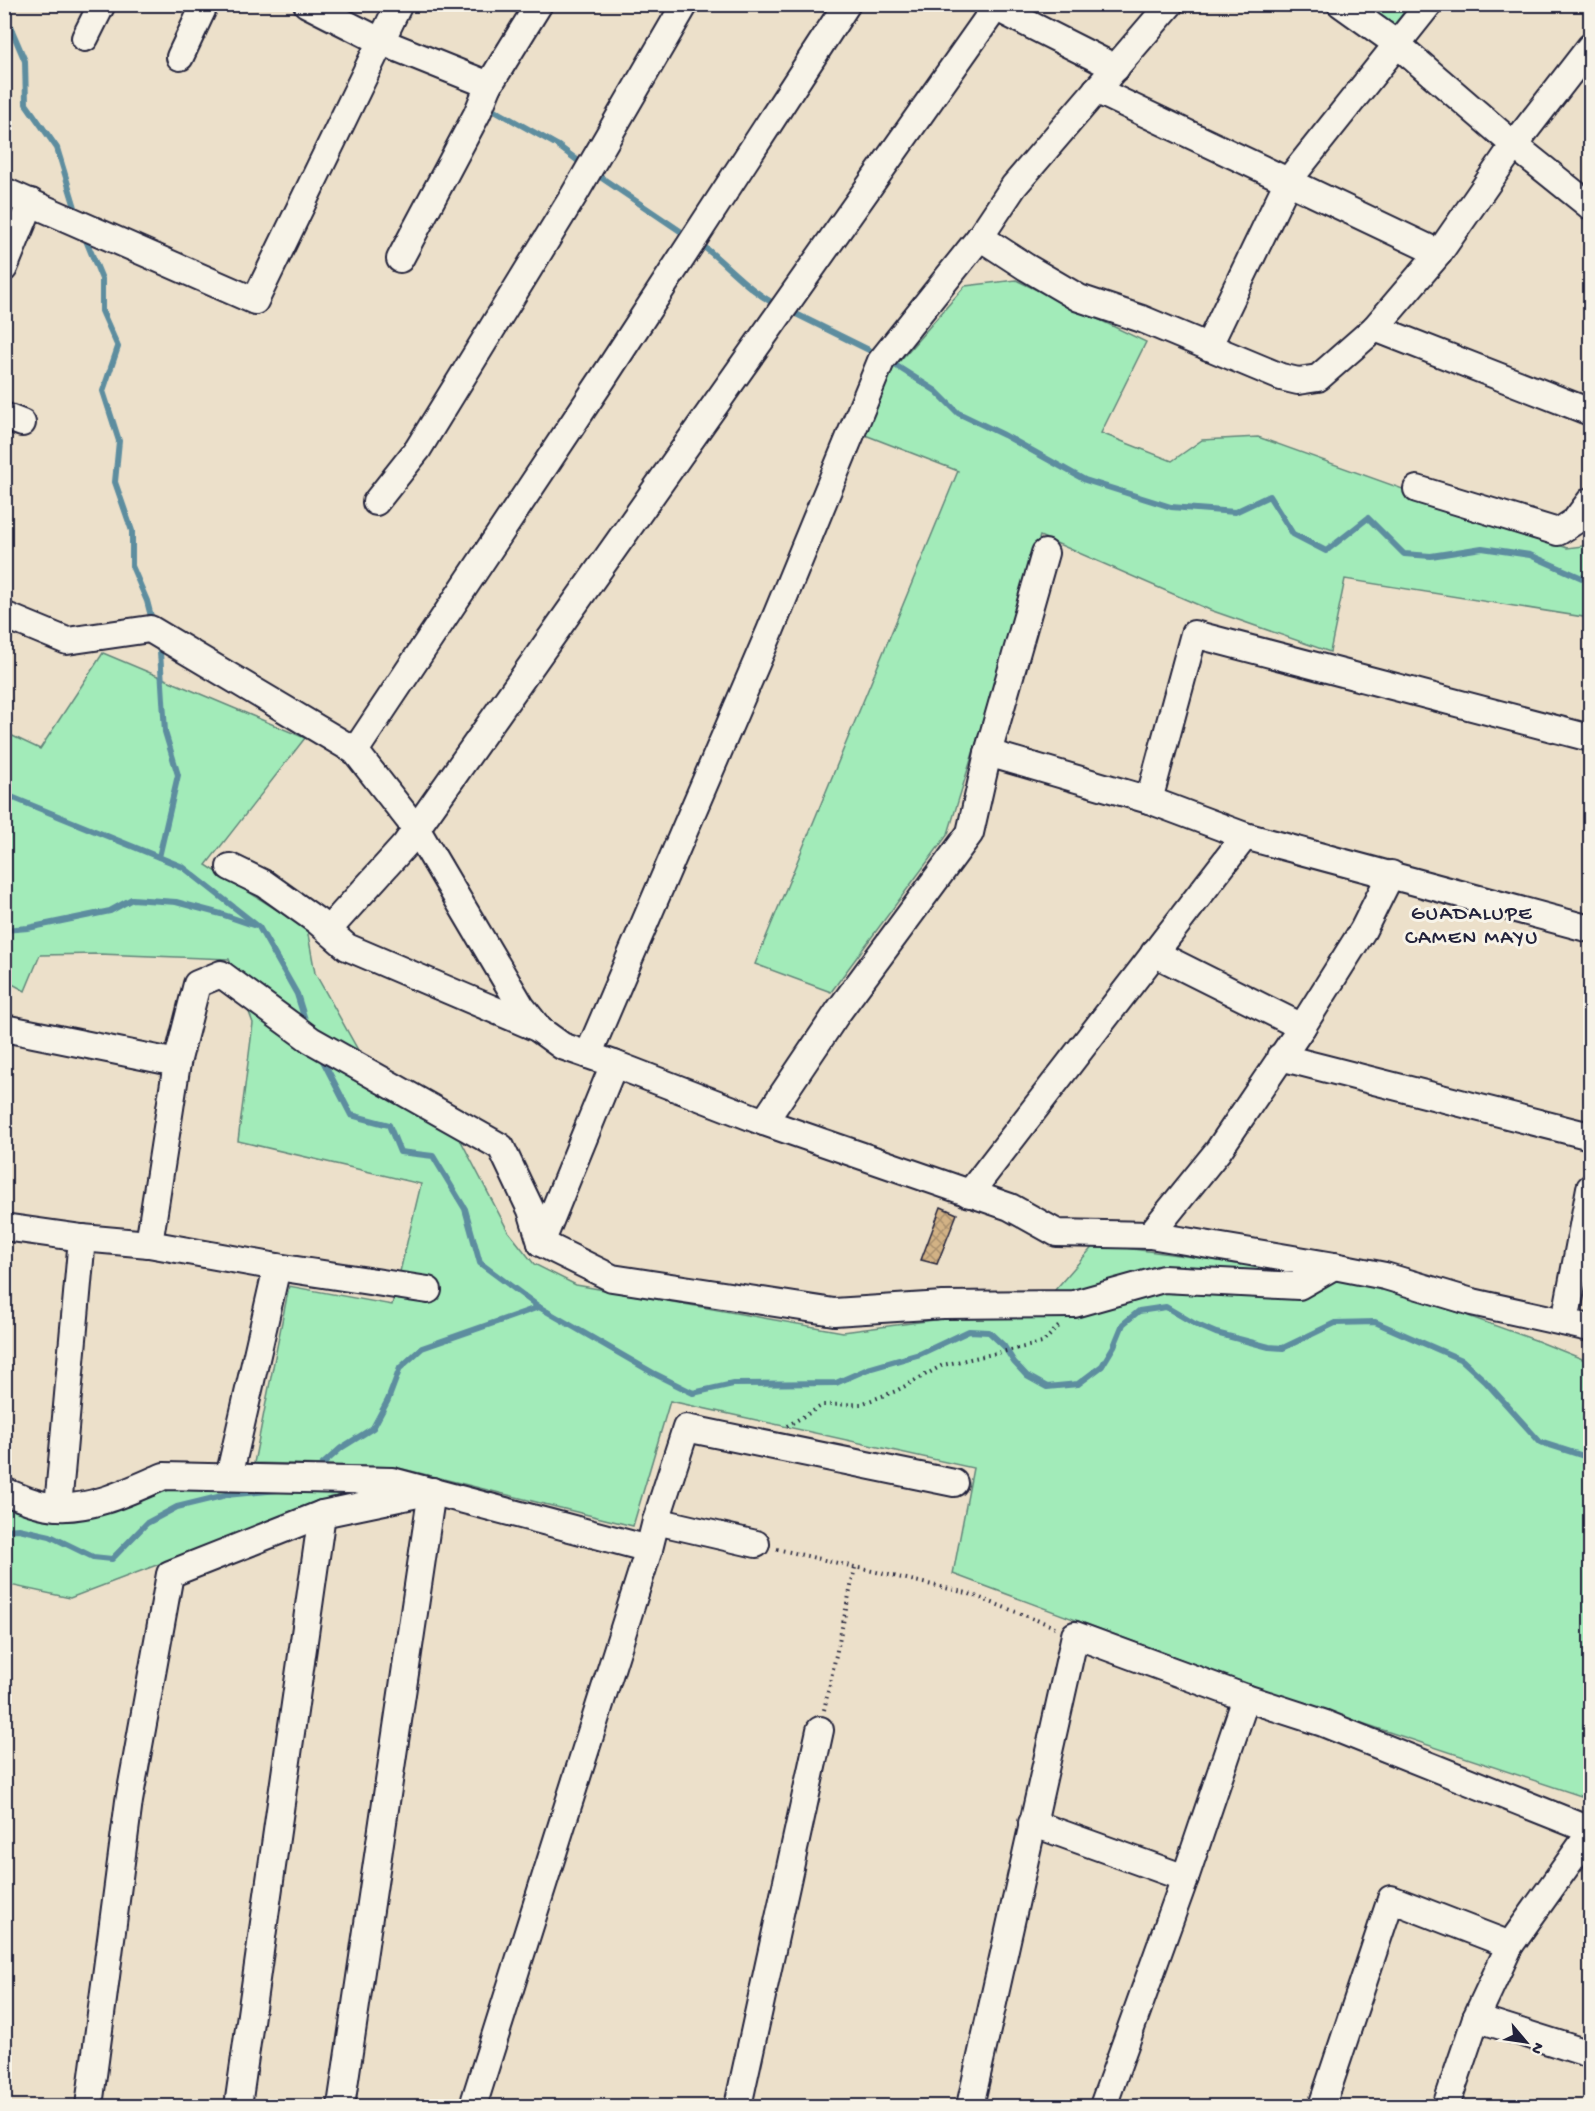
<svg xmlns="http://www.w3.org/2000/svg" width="1595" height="2111" font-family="'Gochi Hand',sans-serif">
	<defs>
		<pattern id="building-cross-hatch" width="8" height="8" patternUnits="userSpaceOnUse" patternTransform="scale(1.5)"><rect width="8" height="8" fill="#d2b285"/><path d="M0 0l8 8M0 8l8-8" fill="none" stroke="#aa906e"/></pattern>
	</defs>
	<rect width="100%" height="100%" fill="#ece0ca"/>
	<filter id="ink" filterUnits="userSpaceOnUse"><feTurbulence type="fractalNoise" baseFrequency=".0167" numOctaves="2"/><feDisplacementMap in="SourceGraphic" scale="12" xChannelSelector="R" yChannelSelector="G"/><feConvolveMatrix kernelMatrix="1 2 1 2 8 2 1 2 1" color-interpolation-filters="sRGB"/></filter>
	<g filter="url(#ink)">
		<g fill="#a2ebb9" stroke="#62867a" stroke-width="1.5">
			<path d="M1364,5h46l-18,22z"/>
			<path d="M1016,280l130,62 -45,91 71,28 30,-21 56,-3 309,111 23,-3v73l-245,-39 -15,73 -120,-42 -170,-74 -92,298 -117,158 -76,-28 203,-493 -98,-38 31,-62 74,-85z"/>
			<path d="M103,653l202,85 -99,127 101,64 8,44 67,120 78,46 48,92 26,33 42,21 267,47 129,-17 62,-1 61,-70 188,25 104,18 148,53 55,22v437l-324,-108 -313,-117 20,-106 -303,-67 -37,125 -238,-59 -141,-4 35,-177 103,19 29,-121 -183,-43 15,-118 -24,-64 -130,-5 -59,1 -15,36 -20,-11 -1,-248 36,17z"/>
			<path d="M172,1489l196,3 -48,11 -250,95 -65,-14v-81l33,14 52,1z"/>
			<path d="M4,1596h3l-1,86h-2z"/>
		</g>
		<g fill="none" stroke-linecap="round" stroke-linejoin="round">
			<g stroke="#5d8d9f" stroke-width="6">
				<path d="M7,19l18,42 1,43 31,44 20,66"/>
				<path d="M489,107l68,38 28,21"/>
				<path d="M593,172l96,65"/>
				<path d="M83,233l19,46v32l16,36 -15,44 16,50 -4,41 17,49v35l15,35 6,23"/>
				<path d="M698,242c28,21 50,49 81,64"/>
				<path d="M788,310l91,45"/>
				<path d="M887,360l49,31 22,22 46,22 81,45 86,27 64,5 34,-16 24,38 33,17 42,-33 36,36 27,2 51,-8 48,7 52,23 8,1"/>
				<path d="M157,642l3,10 5,80 13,43 -19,82"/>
				<path d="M4,794l179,73 76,60 38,67 10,32"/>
				<path d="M4,930l24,-2 82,-17 22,-12 44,3 45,12 32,11"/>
				<path d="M321,1057l30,58 38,10 11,27 33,4 32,53 15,54 59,44 116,67 38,19 40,-9 103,-1 32,-14 52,-15 49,-23 20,1 15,14 10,16 13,14 20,11 31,-3 24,-18 12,-20 9,-22 16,-13 27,-4 29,17 21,9 53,14 14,1 52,-25 40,-1 87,38 23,21 55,61 50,16"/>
				<path d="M314,1472l27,-24 32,-20 15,-28 12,-32 22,-20 117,-41"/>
				<path d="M4,1530l15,-1 31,7 43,21 19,2 35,-36 30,-16 49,-12 63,-6"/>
			</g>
		</g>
		<path fill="url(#building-cross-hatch)" stroke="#22223b" stroke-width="1.5" d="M941,1207l16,7 -20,50 -16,-4z"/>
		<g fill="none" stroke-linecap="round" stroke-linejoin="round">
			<g stroke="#22223b" stroke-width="30">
				<g id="minor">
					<path d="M307,4l75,38 107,43 -12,29 -77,145"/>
					<path d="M847,4l-245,376 -247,371 62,79 104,176 19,24 22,16 52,18 150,58 246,85 47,26 93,2 184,31 51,10 87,26 118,26"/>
					<path d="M989,4l127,64"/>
					<path d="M1341,4l56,40 117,101 76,61"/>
					<path d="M85,38l17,-34"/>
					<path d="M180,57l25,-53"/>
					<path d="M489,85l50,-81"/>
					<path d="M1096,90l343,163"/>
					<path d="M4,191l251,110 144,-297"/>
					<path d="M980,237l46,30 53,31 63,21 139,58 17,4 20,-3 57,-50 64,-75 75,-108 76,-98"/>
					<path d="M4,268l27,-66"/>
					<path d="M1375,328l215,84"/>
					<path d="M1208,347l80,-166 141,-177"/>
					<path d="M4,416l18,7"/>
					<path d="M1417,489l141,43 17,-11 15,-20"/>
					<path d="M376,502l42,-53 156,-254 111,-191"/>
					<path d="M4,615l63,26 83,-12 205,122"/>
					<path d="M988,753l161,47 96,36 345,93"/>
					<path d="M1149,800l45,-166 396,104"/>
					<path d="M230,867l35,17 52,37 30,26 190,81"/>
					<path d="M328,930l77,-85 11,-16 579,-821"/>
					<path d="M1154,953l148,74"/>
					<path d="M4,1028l173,35"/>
					<path d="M588,1055l182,-424 111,-270 99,-124 34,-51 156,-182"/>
					<path d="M1280,1057l310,79"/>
					<path d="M764,1122l74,-110 132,-179 18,-80 57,-200"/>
					<path d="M969,1194l276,-358"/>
					<path d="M4,1227l78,11 67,6 128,23 151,23"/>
					<path d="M1150,1235l68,-84 84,-124 61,-97 28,-56"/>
					<path d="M541,1243l73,-179"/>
					<path d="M149,1244l28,-181 20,-79 24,-10 90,66 190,107 30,63 10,33 71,35 222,34 109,-7 131,-1 89,-25 136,7 35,-20"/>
					<path d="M1565,1322l25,-134"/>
					<path d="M229,1477l48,-210"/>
					<path d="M4,1491c17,7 35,15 54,16 36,2 73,-17 106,-31l228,5 257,68"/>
					<path d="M58,1507l24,-269"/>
					<path d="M656,1521l100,23"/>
					<path d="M1032,1823l153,55"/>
					<path d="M1476,2018l114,36"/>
					<path d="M89,2106l40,-305 41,-227 152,-60 110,-23"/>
					<path d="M238,2106l84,-592"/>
					<path d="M341,2106l91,-615"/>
					<path d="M473,2106l176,-557 7,-28 30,-93 268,55"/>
					<path d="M738,2106l82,-376"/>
					<path d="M970,2106l105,-471 171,63 77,25 267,107"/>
					<path d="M1103,2106l82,-228 61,-180"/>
					<path d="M1322,2106l69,-207 119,46"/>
					<path d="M1446,2106l30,-88 34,-73 80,-112"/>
				</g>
			</g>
			<g stroke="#22223b" stroke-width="4" stroke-dasharray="1.5 4.5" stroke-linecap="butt">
				<path d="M787,1426l36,-21 38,-1 35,-13 47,-26 99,-22 17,-17"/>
				<path d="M777,1549l190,44 88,34"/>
				<path d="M824,1710l31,-142"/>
			</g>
			<use href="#minor" stroke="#f7f3e8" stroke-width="26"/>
		</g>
	</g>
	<g text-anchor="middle" stroke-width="6" stroke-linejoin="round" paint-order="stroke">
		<g font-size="21" letter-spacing="1.5" fill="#22223b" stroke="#f7f3e8">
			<text x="1472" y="919">GUADALUPE<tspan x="1472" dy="24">CAMEN MAYU</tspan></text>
		</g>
	</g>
	<rect width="1595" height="2111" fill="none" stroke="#f7f3e8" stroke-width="24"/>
	<rect x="12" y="12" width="1571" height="2087" fill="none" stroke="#22223b" stroke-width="2" filter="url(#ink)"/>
	<g transform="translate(1526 2042) rotate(119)" stroke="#f7f3e8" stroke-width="4.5" paint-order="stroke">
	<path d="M0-4.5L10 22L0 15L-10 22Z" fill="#22223b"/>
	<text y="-9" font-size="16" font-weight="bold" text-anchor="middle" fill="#22223b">N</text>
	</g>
</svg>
